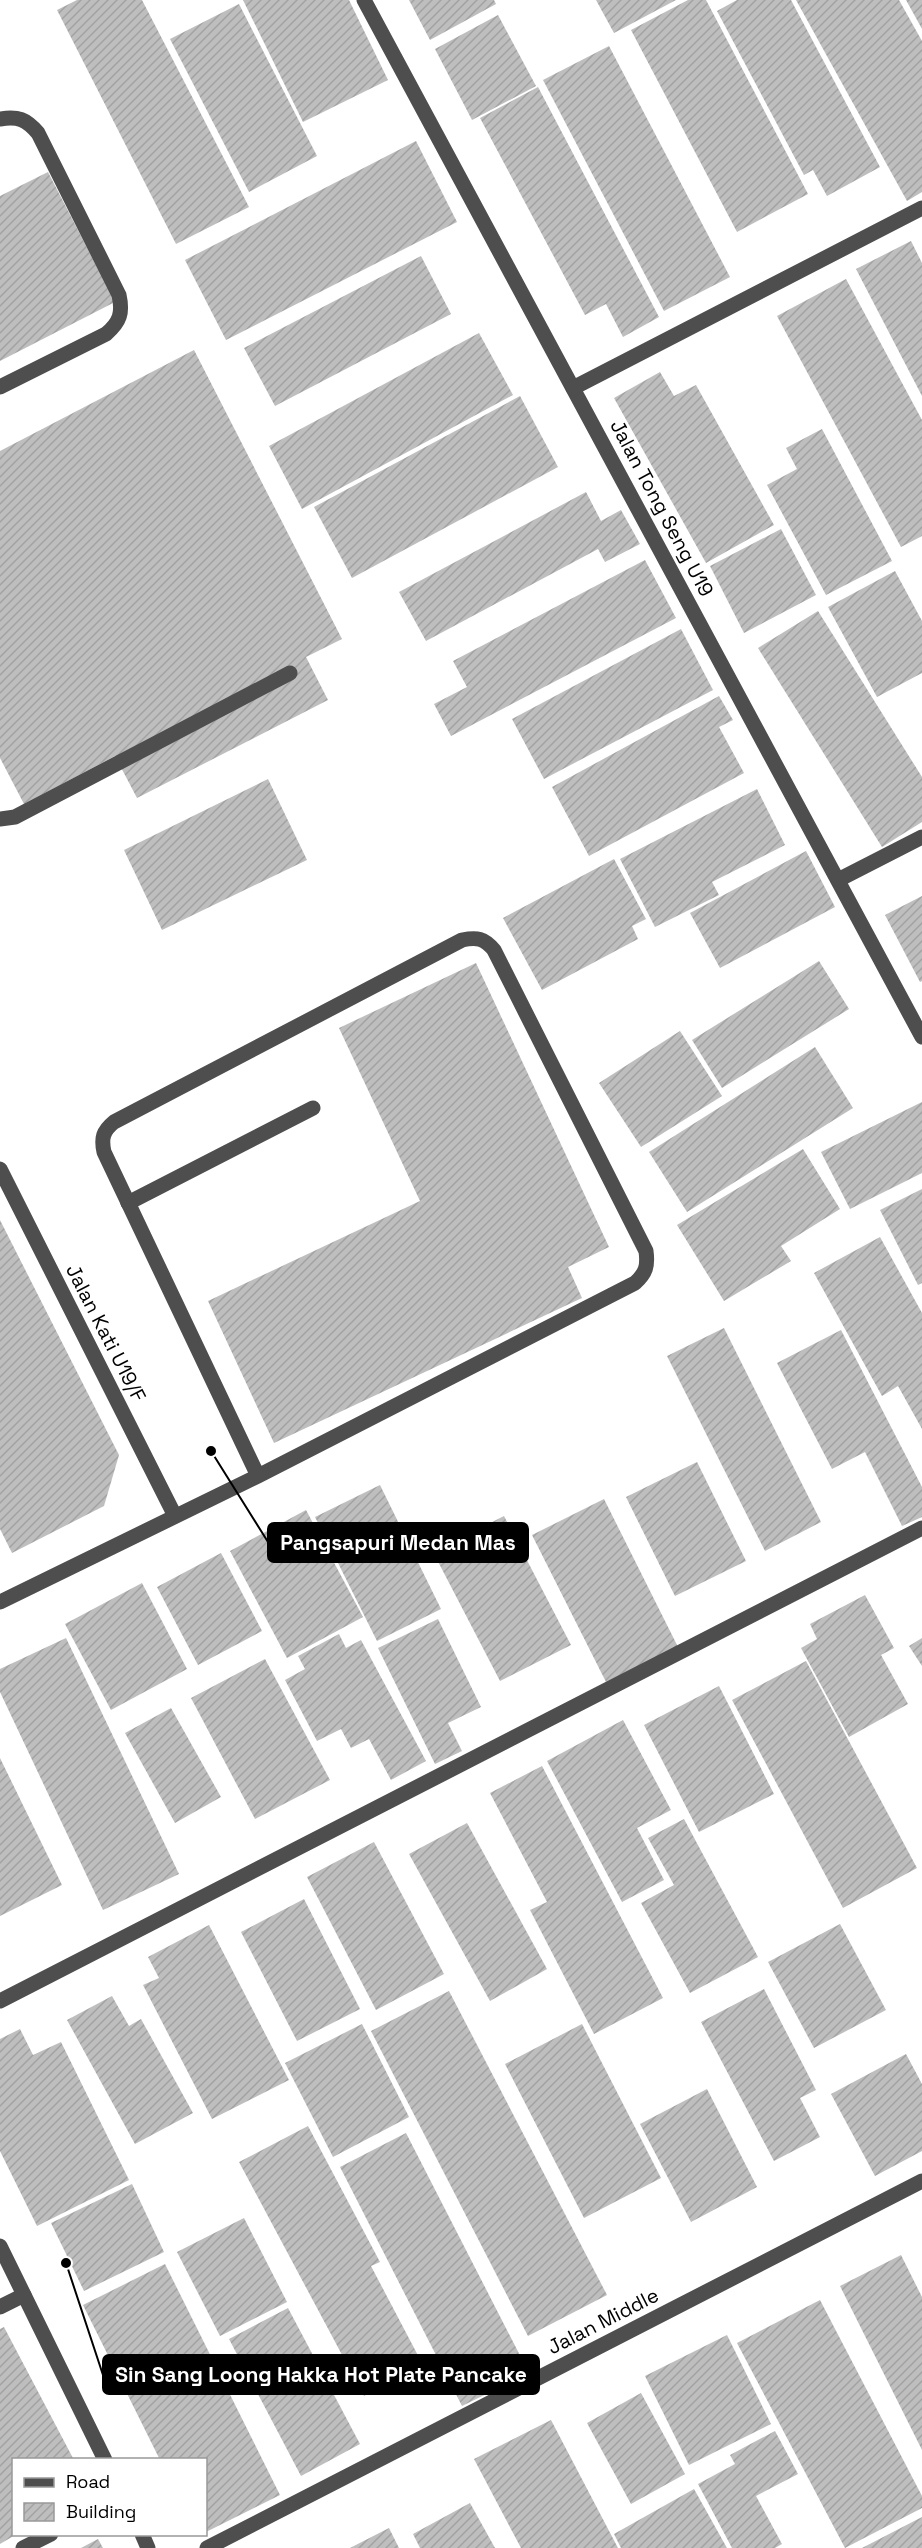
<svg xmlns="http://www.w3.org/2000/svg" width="922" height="2548" font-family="'Space Grotesk',sans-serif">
	<defs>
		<pattern id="building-hatch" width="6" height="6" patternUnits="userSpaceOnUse" patternTransform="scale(1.5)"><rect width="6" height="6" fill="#bebebe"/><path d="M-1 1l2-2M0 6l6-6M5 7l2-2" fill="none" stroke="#a2a2a2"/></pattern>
	</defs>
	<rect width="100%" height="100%" fill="#fff"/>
	<g fill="url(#building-hatch)">
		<path d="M77,0h65l107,207 -73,37 -119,-234z"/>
		<path d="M243,0h106l39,80 -85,42z"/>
		<path d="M409,0h85l2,4 -66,36z"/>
		<path d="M596,0h80l-62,33z"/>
		<path d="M688,0h18l102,194 -71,38 -106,-202z"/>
		<path d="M737,0h54l89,167 -53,29 -14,-26 -9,5 -87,-164z"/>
		<path d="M796,0h103l23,41v151l-15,9z"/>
		<path d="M906,0h16v29z"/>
		<path d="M239,4l78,152 -68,36 -79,-153z"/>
		<path d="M498,15l38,71 -64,34 -37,-71z"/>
		<path d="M609,46l121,231 -66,34 -121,-231z"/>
		<path d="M538,87l121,230 -36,20 -17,-33 -21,11 -105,-197z"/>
		<path d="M416,141l41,81 -231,118 -41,-80z"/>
		<path d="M48,172l67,130 -115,59v-165z"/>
		<path d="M911,241l11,22v133l-66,-127z"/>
		<path d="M421,256l30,58 -176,92 -31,-58z"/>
		<path d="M846,279l76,141v116l-21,11 -124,-231z"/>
		<path d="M479,333l34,62 -211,114 -33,-63z"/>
		<path d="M194,350l148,289 -36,18 22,43 -191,98 -22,-42 -91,48 -24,-46v-307z"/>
		<path d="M660,372l14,24 22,-11 78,140 -68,38 -92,-165z"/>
		<path d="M520,396l38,71 -206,111 -38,-71z"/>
		<path d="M822,429l70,132 -66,34 -59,-110 30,-16 -11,-21z"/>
		<path d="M586,492l15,29 20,-11 19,34 -35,18 -7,-13 -172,92 -27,-49z"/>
		<path d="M781,529l35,66 -72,38 -34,-67z"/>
		<path d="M645,560l31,58 -225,118 -17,-32 33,-17 -14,-26z"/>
		<path d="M895,571l27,50v52l-45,24 -49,-90z"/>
		<path d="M818,611l104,166v45l-40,25 -124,-199z"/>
		<path d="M681,629l32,61 -169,89 -32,-60z"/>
		<path d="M719,696l14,24 -14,7 25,46 -155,83 -37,-69z"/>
		<path d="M268,779l39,81 -145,70 -38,-80z"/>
		<path d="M757,789l28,56 -73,37 7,13 -64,32 -35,-68z"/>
		<path d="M806,851l29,56 -115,61 -30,-55z"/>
		<path d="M614,859l32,60 -14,7 6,13 -96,51 -39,-72z"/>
		<path d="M922,896v85l-2,1 -35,-67z"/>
		<path d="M819,961l30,48 -127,79 -30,-48z"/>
		<path d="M476,963l133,284 -41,20 14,31 -308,145 -66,-142 212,-100 -81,-173z"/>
		<path d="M680,1031l42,65 -81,51 -42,-64z"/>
		<path d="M815,1047l38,61 -166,104 -38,-60z"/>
		<path d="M922,1102v71l-72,36 -29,-57z"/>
		<path d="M803,1149l37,60 -59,37 10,15 -67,40 -47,-76z"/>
		<path d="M922,1189v94l-4,2 -38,-75z"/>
		<path d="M0,1220l119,235 -15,51 -92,47 -12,-24z"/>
		<path d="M880,1237l42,76v116l-24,-43 -16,10 -68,-123z"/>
		<path d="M724,1328l97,194 -56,29 -98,-195z"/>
		<path d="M841,1330l81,157v30l-20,9 -37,-74 -33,17 -55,-106z"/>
		<path d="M697,1462l49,99 -71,35 -49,-99z"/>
		<path d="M380,1485l61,124 -64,32 -62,-124z"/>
		<path d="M604,1499l74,148 -72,35 -74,-147z"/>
		<path d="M306,1510l57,107 -76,41 -57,-107z"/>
		<path d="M504,1516l67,129 -71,36 -67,-129z"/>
		<path d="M221,1553l41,78 -64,34 -41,-78z"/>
		<path d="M142,1583l45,86 -76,41 -46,-86z"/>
		<path d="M865,1595l29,53 -13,7 27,49 -59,33 -48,-89 16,-9 -7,-15z"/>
		<path d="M438,1619l43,88 -33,16 14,28 -27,13 -57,-116z"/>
		<path d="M339,1634l7,14 15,-8 65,121 -35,19 -22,-41 -18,9 -10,-19 -24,12 -32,-61 20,-11 -7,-13z"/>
		<path d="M66,1638l113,236 -76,36 -103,-218v-23z"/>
		<path d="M922,1638v28l-13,-20z"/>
		<path d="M265,1659l65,121 -75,39 -64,-121z"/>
		<path d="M806,1661l111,207 -74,40 -111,-208z"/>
		<path d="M719,1686l55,108 -75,38 -55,-107z"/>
		<path d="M171,1708l50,89 -46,26 -50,-90z"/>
		<path d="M623,1720l48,90 -34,18 27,52 -42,22 -75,-141z"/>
		<path d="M0,1758l62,127 -62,31z"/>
		<path d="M542,1766l121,232 -69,36 -64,-124 17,-8 -57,-109z"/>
		<path d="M684,1819l74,138 -68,36 -49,-90 33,-18 -26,-47z"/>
		<path d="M467,1823l80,146 -57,32 -81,-147z"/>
		<path d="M374,1842l70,132 -68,36 -69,-133z"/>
		<path d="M304,1899l56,110 -63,32 -56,-109z"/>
		<path d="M840,1924l46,86 -72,38 -46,-86z"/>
		<path d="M209,1925l80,155 -77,39 -69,-134 16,-7 -11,-21z"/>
		<path d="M764,1989l52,101 -16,8 20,39 -46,24 -73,-139z"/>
		<path d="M449,1991l158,304 -79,41 -157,-305z"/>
		<path d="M112,1996l17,30 12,-7 52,94 -58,31 -68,-124z"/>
		<path d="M362,2024l47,93 -76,40 -48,-94z"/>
		<path d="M582,2024l79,154 -77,40 -79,-154z"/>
		<path d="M20,2029l13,26 28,-13 68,138 -92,46 -37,-75v-112z"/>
		<path d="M906,2054l16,30v67l-47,25 -44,-82z"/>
		<path d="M707,2089l50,98 -66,35 -51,-98z"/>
		<path d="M308,2126l72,136 -9,4 52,99 -59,31 -125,-234z"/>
		<path d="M406,2133l123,240 -67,33 -122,-239z"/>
		<path d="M132,2184l32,68 -80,39 -33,-68z"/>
		<path d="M244,2218l43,84 -67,34 -43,-84z"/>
		<path d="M901,2255l21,42v153l-82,-164z"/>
		<path d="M165,2264l115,231 -74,37v-72h-46l-77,-155z"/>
		<path d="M820,2300l102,196v12l-77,40 -108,-205z"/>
		<path d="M288,2308l72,136 -59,32 -72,-137z"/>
		<path d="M4,2327l70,133h-60v74h3l-17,10v-215z"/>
		<path d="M727,2335l44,89 -82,41 -44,-89z"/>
		<path d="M641,2393l44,81 -54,30 -44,-81z"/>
		<path d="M551,2420l67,128h-97l-47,-89z"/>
		<path d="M775,2431l23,43 -42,22 26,48 -7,4h-43l-34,-64 37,-20 -5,-9z"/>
		<path d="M694,2489l33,59h-106l-7,-14z"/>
		<path d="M470,2503l25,45h-75l-7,-14z"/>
		<path d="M922,2517v31h-60z"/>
		<path d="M389,2528l10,20h-49z"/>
		<path d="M98,2539l5,9h-22z"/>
	</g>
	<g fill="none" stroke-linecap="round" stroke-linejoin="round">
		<g stroke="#4e4e4e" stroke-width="15">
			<path d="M364,0l558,1037"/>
			<path d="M0,119c18,-3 26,0 38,14l81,162c4,18 1,27 -13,39l-106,53"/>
			<path d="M573,388l349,-180"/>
			<path d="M0,819l15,-2 275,-144"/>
			<path d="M838,880l84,-43"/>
			<path d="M0,1169l175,347"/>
			<path d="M128,1203l185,-95"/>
			<path d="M0,1602l258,-126 377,-193c11,-10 13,-17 11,-32l-152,-301c-10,-12 -17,-13 -32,-10l-348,182c-11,9 -13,16 -10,30l154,324"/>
			<path d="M0,2001l922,-473"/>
			<path d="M0,2246l105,214"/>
			<path d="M0,2307l24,-12"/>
			<path d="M142,2534l6,14"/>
			<path d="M23,2548l28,-14"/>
			<path d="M207,2548l715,-367"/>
		</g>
	</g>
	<g text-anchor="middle" stroke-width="4.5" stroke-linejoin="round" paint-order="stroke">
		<g font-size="20" fill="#000" stroke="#fff">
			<text transform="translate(662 508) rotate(62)" y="7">Jalan Tong Seng U19</text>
			<text transform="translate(106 1333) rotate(63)" y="7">Jalan Kati U19/F</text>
			<text transform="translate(603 2321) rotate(-27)" y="7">Jalan Middle</text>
		</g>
	</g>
	<path fill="none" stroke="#000" stroke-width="2" d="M211 1451L268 1542M66 2263L103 2375"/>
	<g fill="#000" stroke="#fff" stroke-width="2">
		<circle cx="211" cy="1451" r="6"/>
		<circle cx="66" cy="2263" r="6"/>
	</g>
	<g fill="#000" stroke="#000" stroke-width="2">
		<rect x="268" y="1523" width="260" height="39" rx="6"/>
		<rect x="103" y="2355" width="436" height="39" rx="6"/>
	</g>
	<g font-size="21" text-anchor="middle" font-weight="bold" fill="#fff">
		<text x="398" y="1550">Pangsapuri Medan Mas</text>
		<text x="321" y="2382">Sin Sang Loong Hakka Hot Plate Pancake</text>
	</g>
	<rect x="12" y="2458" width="195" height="78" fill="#ffffff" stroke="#999999" stroke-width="1.5"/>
	<rect x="24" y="2478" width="30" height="9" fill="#4e4e4e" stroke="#999999" stroke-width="1.5"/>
	<text x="66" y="2488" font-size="18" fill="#000000">Road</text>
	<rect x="24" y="2503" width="30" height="18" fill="url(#building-hatch)" stroke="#999999" stroke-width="1.5"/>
	<text x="66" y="2518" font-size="18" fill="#000000">Building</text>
</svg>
